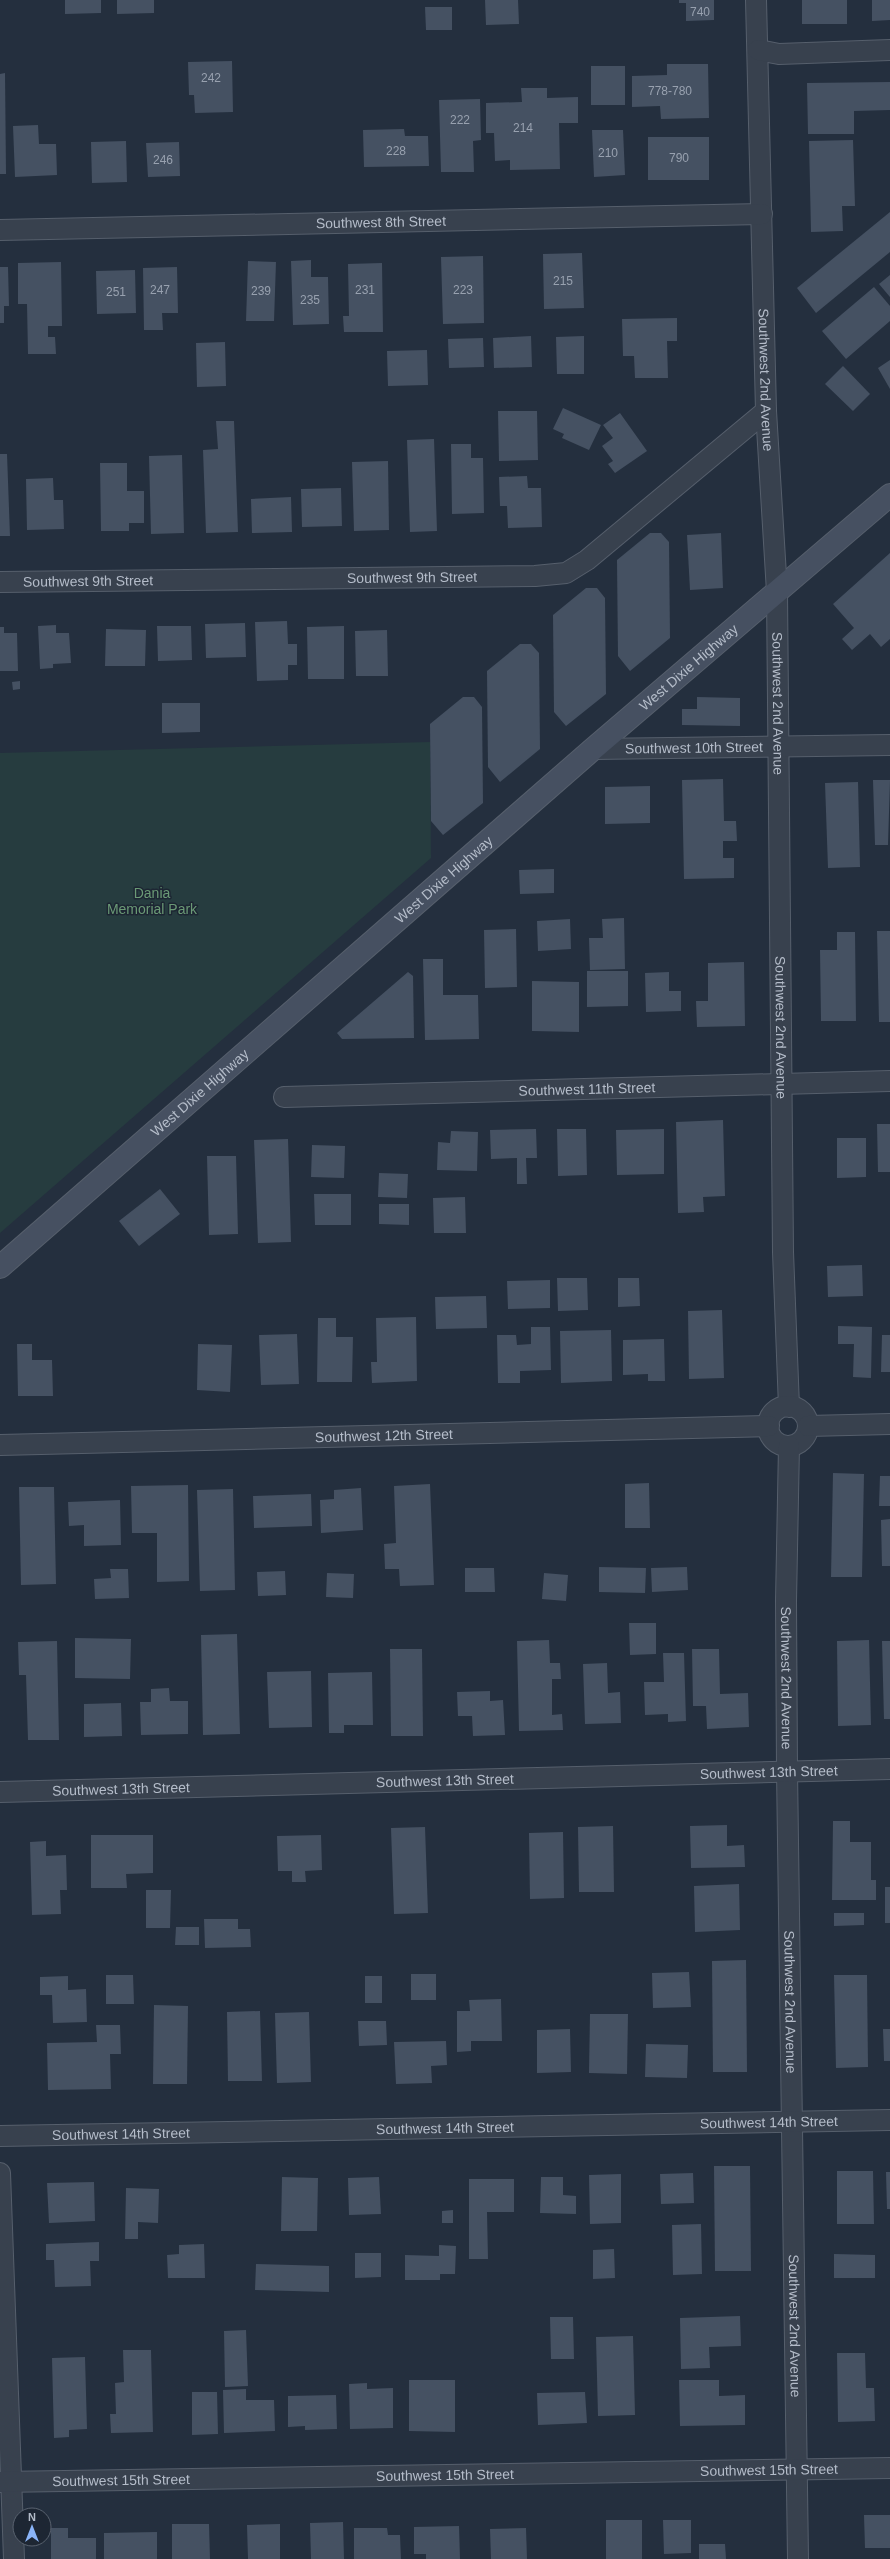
<svg xmlns="http://www.w3.org/2000/svg" width="890" height="2559" font-family="Arial,sans-serif">
	<rect width="100%" height="100%" fill="#242f3e"/>
	<path fill="#263c3f" d="M430,742l1,116 -431,375v-480z"/>
	<g fill="#455162">
		<path d="M65,0h36v13l-36,1z"/>
		<path d="M117,0h37v13l-37,1z"/>
		<path d="M485,0h33l1,24 -33,1z"/>
		<path d="M679,0h35v20l-28,1v-18h-7z"/>
		<rect x="802" y="0" width="45" height="24"/>
		<path d="M872,0h18v20l-18,1z"/>
		<path d="M425,7h27v23h-26z"/>
		<path d="M232,61l1,51 -38,1 -1,-18h-5l-1,-33z"/>
		<path d="M667,64h41l1,54 -48,1 -1,-13 -28,1v-31l35,-1z"/>
		<rect x="591" y="66" width="34" height="39"/>
		<path d="M5,73l1,101h-6v-100z"/>
		<path d="M890,82v28l-36,1v23h-46l-1,-51z"/>
		<path d="M521,88h26v10l31,-1v26h-19l1,46 -50,1v-10l-15,1 -1,-28h-8v-30l36,-1z"/>
		<path d="M480,99l1,41 -8,1 1,31h-33l-2,-72z"/>
		<path d="M38,125l1,19h17l1,31 -42,2 -2,-51z"/>
		<path d="M404,129l1,7h23l1,30 -65,1 -1,-37z"/>
		<path d="M592,130h31l2,45 -31,2z"/>
		<rect x="648" y="137" width="61" height="43"/>
		<path d="M853,140l2,66h-13l1,25 -32,1 -2,-91z"/>
		<path d="M126,141l1,41 -35,1 -1,-41z"/>
		<path d="M179,142l1,34 -32,1 -2,-34z"/>
		<path d="M890,212v40l-74,61 -19,-25z"/>
		<path d="M582,253l2,55 -40,1 -1,-55z"/>
		<path d="M483,256l1,67 -41,1 -2,-67z"/>
		<path d="M311,260v17h17l1,47 -36,1 -2,-64z"/>
		<path d="M248,261l28,1 -2,59h-28z"/>
		<path d="M61,262l1,64h-14v11h7l1,17h-28l-1,-50h-9v-41z"/>
		<path d="M382,263l1,69h-39l-1,-16h6l-1,-52z"/>
		<path d="M0,267h8l1,39h-5v17h-4z"/>
		<path d="M177,267l1,46h-16l1,17h-19l-1,-62z"/>
		<path d="M135,270l1,43 -39,1 -1,-43z"/>
		<path d="M890,275v22l-11,-13z"/>
		<path d="M874,287l16,19v15l-44,38 -24,-28z"/>
		<path d="M677,318v23h-10l1,37h-33l-1,-22h-11l-1,-37z"/>
		<path d="M531,336l1,31 -38,1 -1,-30z"/>
		<path d="M584,336v38h-27l-1,-37z"/>
		<path d="M483,338l1,29 -35,1 -1,-29z"/>
		<path d="M225,342l1,44 -29,1 -1,-44z"/>
		<path d="M427,350l1,35 -40,1 -1,-35z"/>
		<path d="M890,360v29l-12,-21z"/>
		<path d="M843,366l27,28 -17,17 -28,-27z"/>
		<path d="M563,408l38,17 -12,25 -27,-12 2,-4 -11,-5z"/>
		<path d="M498,411h39l1,49 -39,1z"/>
		<path d="M620,413l27,38 -32,22 -7,-9 5,-3 -11,-15 11,-8 -10,-13z"/>
		<path d="M216,421h18l4,111 -32,1 -3,-83 15,-1z"/>
		<path d="M434,439l3,92 -27,1 -3,-92z"/>
		<path d="M451,444h20v14h12l1,55 -32,1z"/>
		<path d="M0,454h7l3,82h-10z"/>
		<path d="M182,455l2,78 -33,1 -2,-78z"/>
		<path d="M388,461l1,69 -35,1 -2,-69z"/>
		<path d="M100,463h27v28h17v32h-15v8h-28z"/>
		<path d="M527,476l1,12h13l1,39 -34,1 -1,-22h-7l-1,-29z"/>
		<path d="M53,478l1,22h9l1,29 -37,1 -1,-51z"/>
		<path d="M341,488l1,38 -40,1 -1,-38z"/>
		<path d="M291,497l1,35 -40,1 -1,-34z"/>
		<path d="M650,533h11l8,9 1,96 -40,33 -12,-15 -1,-96z"/>
		<path d="M721,533l2,55 -33,2 -3,-55z"/>
		<path d="M890,553v86l-9,8 -11,-13 -18,16 -10,-11 12,-11 -21,-24z"/>
		<path d="M586,588h11l8,10 1,96 -40,32 -12,-14 -1,-97z"/>
		<path d="M287,621l1,23h9v21h-9v15l-31,1 -2,-59z"/>
		<path d="M245,623l1,34 -40,1 -1,-34z"/>
		<path d="M56,625v8h13l2,30 -18,1v4l-13,1 -2,-43z"/>
		<path d="M157,626h34l1,34 -34,1z"/>
		<path d="M344,626v53h-36l-1,-52z"/>
		<path d="M0,627h4v6h13l1,38h-18z"/>
		<path d="M106,629l40,1 -1,36h-40z"/>
		<path d="M387,630l1,46h-32l-1,-45z"/>
		<path d="M520,644h11l8,9 1,96 -40,33 -12,-15 -1,-96z"/>
		<path d="M20,681v8l-7,1 -1,-8z"/>
		<path d="M463,697h11l8,10 1,96 -40,32 -12,-14 -1,-97z"/>
		<path d="M697,697l43,1v28l-58,-1v-16h15z"/>
		<path d="M162,703h38v29l-38,1z"/>
		<path d="M723,779l1,42h12l1,20h-14v17h11v20l-50,1 -2,-99z"/>
		<path d="M873,780h17l-2,65h-13z"/>
		<path d="M858,782l2,85 -32,1 -3,-85z"/>
		<path d="M650,786v37l-45,1v-37z"/>
		<path d="M554,869v24l-34,1 -1,-24z"/>
		<path d="M624,918l1,51 -35,1 -1,-32h14l-1,-19z"/>
		<path d="M570,919l1,30 -33,2 -1,-30z"/>
		<path d="M516,929l1,58 -32,1 -1,-58z"/>
		<path d="M877,931h13v91h-11z"/>
		<path d="M837,932h18l1,89h-35l-1,-71h17z"/>
		<path d="M423,959h20v36h35l1,44 -54,1z"/>
		<path d="M744,962l1,64 -48,1 -1,-26h12v-38z"/>
		<path d="M587,971h41v35l-41,1z"/>
		<path d="M408,972l5,4 1,62 -72,1 -5,-6z"/>
		<path d="M669,972v19h12v20l-35,1 -1,-39z"/>
		<path d="M532,981l47,1v50l-47,-1z"/>
		<path d="M723,1120l2,76 -22,1 1,15 -26,1 -2,-91z"/>
		<path d="M877,1124h13v48h-12z"/>
		<path d="M536,1129l1,29h-11l1,26h-10v-26l-26,1 -1,-29z"/>
		<path d="M557,1129h29l1,46 -29,1z"/>
		<path d="M664,1129v45l-47,1 -1,-45z"/>
		<path d="M451,1131l27,1 -1,39 -40,-1 1,-28 12,1z"/>
		<path d="M837,1138h29v39l-29,1z"/>
		<path d="M288,1139l3,103 -33,1 -4,-103z"/>
		<path d="M312,1145l33,1 -1,32 -33,-1z"/>
		<path d="M207,1156h29l2,78 -29,1z"/>
		<path d="M379,1173l29,1 -1,24 -29,-1z"/>
		<path d="M160,1189l20,25 -41,32 -20,-25z"/>
		<path d="M314,1194h37v31h-36z"/>
		<path d="M465,1197l1,36h-32l-1,-35z"/>
		<path d="M379,1204h30v21l-30,-1z"/>
		<path d="M862,1265l1,31 -35,1 -1,-31z"/>
		<path d="M557,1278h30l1,32 -30,1z"/>
		<path d="M618,1278h21l1,28 -22,1z"/>
		<path d="M550,1280v28l-42,1 -1,-28z"/>
		<path d="M486,1296l1,32 -51,1 -1,-32z"/>
		<path d="M722,1310l2,68 -35,1 -1,-68z"/>
		<path d="M416,1317l1,64 -45,2 -1,-21h6l-1,-44z"/>
		<path d="M318,1318h18v19h17l-1,45h-35z"/>
		<path d="M838,1326l34,1 -1,51 -18,-1 1,-33h-16z"/>
		<path d="M531,1327h19l1,43 -31,1v12h-22l-1,-48h19l1,10 14,-1z"/>
		<path d="M611,1330l1,51 -51,2 -1,-52z"/>
		<path d="M297,1334l2,50 -38,1 -2,-50z"/>
		<path d="M882,1335h8v37h-9z"/>
		<path d="M664,1339l1,42h-17v-7l-25,1v-35z"/>
		<path d="M17,1344h15v16h20l1,36h-35z"/>
		<path d="M198,1344l34,1 -2,47 -33,-2z"/>
		<path d="M833,1473l31,1 -2,103h-31z"/>
		<path d="M880,1476h10v30h-11z"/>
		<path d="M649,1483l1,45h-25v-44z"/>
		<path d="M430,1484l4,101 -34,1 -1,-17h-14l-1,-25 12,-1 -2,-57z"/>
		<path d="M188,1485l1,96 -32,1v-49h-25l-1,-47z"/>
		<path d="M19,1487h35l2,97 -35,1z"/>
		<path d="M361,1488l2,42 -42,3 -1,-33 14,-1v-9z"/>
		<path d="M233,1489l2,101 -35,1 -3,-101z"/>
		<path d="M311,1494l1,32 -58,2 -1,-32z"/>
		<path d="M120,1500l1,45 -37,1v-21l-15,1 -1,-24z"/>
		<path d="M890,1519v47h-8l-1,-46z"/>
		<path d="M599,1567l47,1 -1,25 -46,-1z"/>
		<path d="M687,1567l1,23 -36,2 -1,-24z"/>
		<path d="M465,1568h29l1,24h-30z"/>
		<path d="M110,1569h18l1,29 -34,1 -1,-20 17,-1z"/>
		<path d="M285,1571l1,24 -28,1 -1,-24z"/>
		<path d="M327,1573l27,1 -1,24 -27,-1z"/>
		<path d="M544,1573l24,2 -2,26 -24,-2z"/>
		<path d="M629,1623h27v31l-26,1z"/>
		<path d="M237,1634l3,100 -37,1 -2,-100z"/>
		<path d="M75,1638l56,1 -1,40 -55,-1z"/>
		<path d="M549,1640l1,23h10l1,16h-9v36l10,-1 1,16 -44,1 -2,-90z"/>
		<path d="M869,1640l2,85 -33,1 -1,-85z"/>
		<path d="M57,1641l2,99h-31l-2,-65h-7l-1,-33z"/>
		<path d="M882,1641h8v78h-6z"/>
		<path d="M390,1649h32l1,87h-32z"/>
		<path d="M692,1649h27l1,45 28,-1 1,34 -42,2 -1,-23h-13z"/>
		<path d="M663,1653h21l2,68 -18,1v-8l-23,1 -1,-33h20z"/>
		<path d="M607,1663l1,30 12,-1 1,31 -36,1 -2,-60z"/>
		<path d="M311,1671l1,56 -43,1 -2,-56z"/>
		<path d="M372,1672l1,53h-29v8h-15l-1,-60z"/>
		<path d="M169,1688l1,13h18v33l-47,1 -1,-33h11v-13z"/>
		<path d="M490,1691v10l13,-1 2,35 -32,1 -1,-20h-14l-1,-24z"/>
		<path d="M121,1703l1,33 -38,1v-33z"/>
		<path d="M833,1821h17v21h21v38h5v20h-44z"/>
		<path d="M727,1825v21l17,-1 1,22 -54,1 -1,-42z"/>
		<path d="M613,1826l1,66h-35l-1,-65z"/>
		<path d="M425,1827l3,86 -34,1 -3,-86z"/>
		<path d="M563,1832l1,66 -34,1 -1,-66z"/>
		<path d="M91,1835h62v38l-27,1 1,14h-36z"/>
		<path d="M321,1835l1,35 -17,1 1,11h-14v-11h-14l-1,-35z"/>
		<path d="M46,1841v15l20,-1 1,35h-7l1,24 -29,1 -2,-73z"/>
		<path d="M739,1884l1,46 -45,2 -1,-46z"/>
		<rect x="885" y="1887" width="5" height="36"/>
		<path d="M146,1890h25l-1,38h-24z"/>
		<path d="M834,1913h30v12l-30,1z"/>
		<path d="M204,1919h34v10h12l1,18 -46,1z"/>
		<path d="M176,1927h23v18h-24z"/>
		<path d="M746,1960l1,112h-34l-1,-111z"/>
		<path d="M689,1972l2,35 -38,1 -1,-35z"/>
		<rect x="411" y="1974" width="25" height="26"/>
		<path d="M106,1975h27l1,29h-28z"/>
		<path d="M834,1975h33l1,92 -32,1z"/>
		<path d="M68,1976v14l18,-1 1,33 -34,1 -1,-28h-12v-18z"/>
		<rect x="365" y="1976" width="17" height="27"/>
		<path d="M501,1999l1,42h-31v10l-14,1v-41h13l-1,-11z"/>
		<path d="M154,2005l34,1 -1,78h-34z"/>
		<path d="M260,2011l2,70h-34l-1,-69z"/>
		<path d="M309,2012l2,70 -34,1 -2,-70z"/>
		<path d="M590,2014h38l-1,60 -38,-1z"/>
		<path d="M358,2021h28l1,24 -28,1z"/>
		<path d="M96,2025h24l1,29h-11l1,35 -63,1 -1,-47 50,-1z"/>
		<path d="M570,2029l1,43 -34,1v-43z"/>
		<path d="M883,2029h7v32h-6z"/>
		<path d="M446,2041l1,24 -16,1 1,17 -36,1 -2,-42z"/>
		<path d="M646,2044l42,1 -1,33 -42,-1z"/>
		<path d="M714,2166h36l1,105h-36z"/>
		<path d="M837,2171h36l1,53h-37z"/>
		<path d="M886,2172h4v37h-3z"/>
		<path d="M693,2173l1,30 -33,1 -1,-30z"/>
		<path d="M621,2174v49l-31,1 -1,-49z"/>
		<path d="M282,2177l36,1 -1,53h-36z"/>
		<path d="M379,2177l2,37 -32,1 -1,-37z"/>
		<path d="M541,2177h22v18l13,1v18l-36,-1z"/>
		<path d="M469,2179h45v33h-27l1,47h-19z"/>
		<path d="M94,2182l1,39 -46,2 -2,-40z"/>
		<path d="M126,2188l33,1 -1,34 -20,-1v17h-13z"/>
		<path d="M453,2210v13h-11v-12z"/>
		<path d="M701,2224l1,50 -29,1 -1,-50z"/>
		<path d="M99,2242v19h-9l1,25 -36,1 -1,-27h-8v-16z"/>
		<path d="M204,2244l1,34h-37l-1,-23 12,-1v-9z"/>
		<path d="M439,2245l17,1 -1,28h-15v6h-35v-25l34,1z"/>
		<path d="M614,2249l1,29 -22,1v-29z"/>
		<path d="M355,2253h26v24l-26,1z"/>
		<path d="M834,2254l41,1v23h-41z"/>
		<path d="M256,2264l73,2v26l-74,-2z"/>
		<path d="M740,2316l1,30 -32,1 1,21 -29,1 -1,-51z"/>
		<path d="M550,2317h23l1,42h-23z"/>
		<path d="M246,2330l2,56 -23,1 -1,-56z"/>
		<path d="M633,2336l2,79 -37,1 -2,-79z"/>
		<path d="M123,2350h28l2,82 -42,1 -1,-19h6l-1,-31 9,-1z"/>
		<path d="M837,2353h28l1,35h8l1,33 -37,1z"/>
		<path d="M85,2357l2,72 -18,1v7l-15,1 -2,-80z"/>
		<path d="M409,2380h46v52l-46,-1z"/>
		<path d="M679,2380h40v16l26,-1v30l-65,1z"/>
		<path d="M367,2383v6l26,-1v40l-43,1 -1,-45z"/>
		<path d="M246,2389v11h28l1,31 -51,2 -1,-43z"/>
		<path d="M192,2392h25l1,42 -26,1z"/>
		<path d="M585,2392l2,31 -49,2 -1,-32z"/>
		<path d="M336,2395l1,34 -32,1v-4l-17,1v-31z"/>
		<path d="M864,2515h26v33h-25z"/>
		<rect x="606" y="2520" width="36" height="39"/>
		<path d="M663,2520h28v33l-27,1z"/>
		<path d="M343,2522l1,37h-33l-1,-36z"/>
		<path d="M172,2524h37l1,35h-38z"/>
		<path d="M280,2524v35h-32l-1,-34z"/>
		<path d="M459,2526l1,33h-34v-5h-12v-27z"/>
		<path d="M51,2528h17v10h28v21h-45z"/>
		<path d="M354,2528h33l1,7h12l1,24h-47z"/>
		<path d="M526,2528l1,31h-36l-1,-30z"/>
		<path d="M157,2532v27h-53v-26z"/>
		<path d="M699,2544h26l1,15h-27z"/>
	</g>
	<g fill="none" stroke-linecap="round" stroke-linejoin="round">
		<g stroke="#565f6c" stroke-width="22">
			<g id="minor">
				<path id="s1" d="M756,0l10,411 11,181 6,660 6,155"/>
				<path d="M758,50l21,4 111,-4"/>
				<path id="s2" d="M0,230l762,-16"/>
				<path id="s3" d="M0,582l535,-6 31,-3 21,-13 179,-149"/>
				<path id="s4" d="M593,749l297,-4"/>
				<path id="s5" d="M284,1097l606,-16"/>
				<circle cx="788" cy="1426" r="20"/>
				<path d="M808,1426l82,-2"/>
				<path id="s6" d="M0,1445l769,-19"/>
				<path id="s7" d="M789,1446l-3,155 1,169 11,789"/>
				<path id="s8" d="M0,1792l890,-23"/>
				<path id="s9" d="M0,2136l890,-16"/>
				<path d="M0,2173l14,386"/>
				<path id="s10" d="M0,2482l890,-14"/>
			</g>
		</g>
		<g stroke="#565f6c" stroke-width="24">
			<g id="secondary">
				<path id="s11" d="M0,1267l593,-518 297,-254"/>
			</g>
		</g>
		<use href="#minor" stroke="#38414e" stroke-width="20"/>
		<use href="#secondary" stroke="#465061" stroke-width="22"/>
	</g>
	<g text-anchor="middle" stroke-width="3" stroke-linejoin="round" paint-order="stroke">
		<g font-size="12" fill="#98a1af">
			<text x="700" y="16">740</text>
			<text x="211" y="82">242</text>
			<text x="670" y="95">778-780</text>
			<text x="460" y="124">222</text>
			<text x="523" y="132">214</text>
			<text x="396" y="155">228</text>
			<text x="608" y="157">210</text>
			<text x="679" y="162">790</text>
			<text x="163" y="164">246</text>
			<text x="563" y="285">215</text>
			<text x="160" y="294">247</text>
			<text x="365" y="294">231</text>
			<text x="463" y="294">223</text>
			<text x="261" y="295">239</text>
			<text x="116" y="296">251</text>
			<text x="310" y="304">235</text>
		</g>
		<g font-size="14" fill="#b4bcc9" stroke="#1d2633">
			<text dy="5" stroke="none"><textPath href="#s2" startOffset="381">Southwest 8th Street</textPath></text>
			<text dy="5" stroke="none"><textPath href="#s1" startOffset="380">Southwest 2nd Avenue</textPath></text>
			<text dy="5" stroke="none"><textPath href="#s3" startOffset="412">Southwest 9th Street</textPath></text>
			<text dy="5" stroke="none"><textPath href="#s3" startOffset="88">Southwest 9th Street</textPath></text>
			<text dy="5" stroke="none"><textPath href="#s11" startOffset="913">West Dixie Highway</textPath></text>
			<text dy="5" stroke="none"><textPath href="#s1" startOffset="704">Southwest 2nd Avenue</textPath></text>
			<text dy="5" stroke="none"><textPath href="#s4" startOffset="101">Southwest 10th Street</textPath></text>
			<text dy="5" stroke="none"><textPath href="#s11" startOffset="589">West Dixie Highway</textPath></text>
			<text dy="5" stroke="none"><textPath href="#s1" startOffset="1028">Southwest 2nd Avenue</textPath></text>
			<text dy="5" stroke="none"><textPath href="#s5" startOffset="303">Southwest 11th Street</textPath></text>
			<text dy="5" stroke="none"><textPath href="#s11" startOffset="265">West Dixie Highway</textPath></text>
			<text dy="5" stroke="none"><textPath href="#s6" startOffset="384">Southwest 12th Street</textPath></text>
			<text dy="5" stroke="none"><textPath href="#s7" startOffset="232">Southwest 2nd Avenue</textPath></text>
			<text dy="5" stroke="none"><textPath href="#s8" startOffset="769">Southwest 13th Street</textPath></text>
			<text dy="5" stroke="none"><textPath href="#s8" startOffset="445">Southwest 13th Street</textPath></text>
			<text dy="5" stroke="none"><textPath href="#s8" startOffset="121">Southwest 13th Street</textPath></text>
			<text dy="5" stroke="none"><textPath href="#s7" startOffset="556">Southwest 2nd Avenue</textPath></text>
			<text dy="5" stroke="none"><textPath href="#s9" startOffset="769">Southwest 14th Street</textPath></text>
			<text dy="5" stroke="none"><textPath href="#s9" startOffset="445">Southwest 14th Street</textPath></text>
			<text dy="5" stroke="none"><textPath href="#s9" startOffset="121">Southwest 14th Street</textPath></text>
			<text dy="5" stroke="none"><textPath href="#s7" startOffset="880">Southwest 2nd Avenue</textPath></text>
			<text dy="5" stroke="none"><textPath href="#s10" startOffset="769">Southwest 15th Street</textPath></text>
			<text dy="5" stroke="none"><textPath href="#s10" startOffset="445">Southwest 15th Street</textPath></text>
			<text dy="5" stroke="none"><textPath href="#s10" startOffset="121">Southwest 15th Street</textPath></text>
		</g>
		<g font-size="14" fill="#6b9a76" stroke="#1d2633">
			<text x="152" y="898">Dania<tspan x="152" dy="16">Memorial Park</tspan></text>
		</g>
	</g>
	<g transform="translate(32 2527)"><circle r="19" fill="#1d2633" stroke="#59626f"/>
	<path d="M0-3L7 15L0 10L-7 15Z" fill="#8ab4f8"/>
	<text y="-6" font-size="11" font-weight="bold" text-anchor="middle" fill="#b4bcc9">N</text>
	</g>
</svg>
